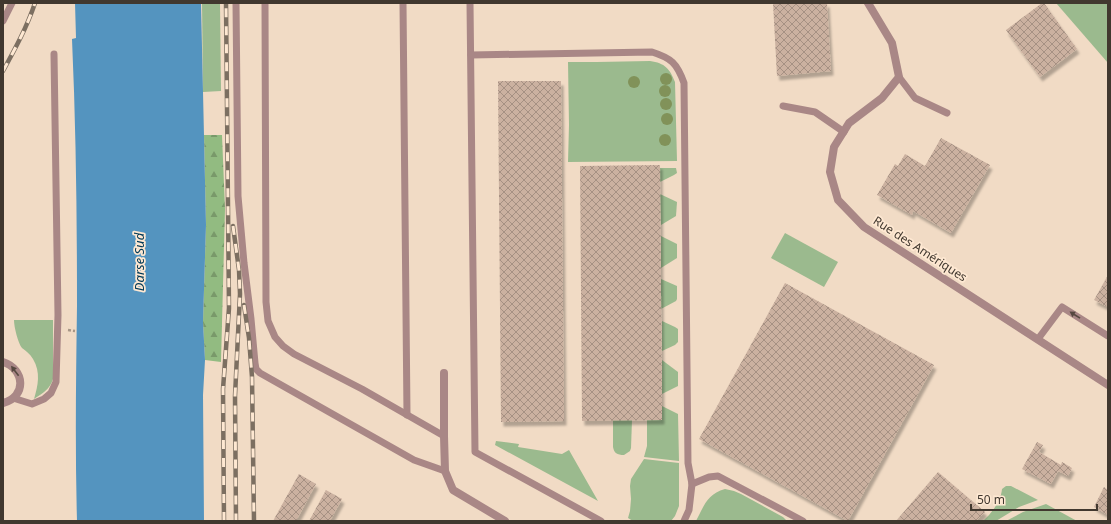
<svg xmlns="http://www.w3.org/2000/svg" width="1111" height="524" font-family="'Noto Sans',sans-serif">
	<defs>
		<pattern id="forest-firs" width="22" height="20" patternUnits="userSpaceOnUse"><rect width="22" height="20" fill="#92bb81"/><path d="M5 1l3.5 6h-7zM16 11l3.5 6h-7z" fill="#79996a"/></pattern>
		<pattern id="building-cross-hatch" width="8" height="8" patternUnits="userSpaceOnUse"><rect width="8" height="8" fill="#cbb1a0"/><path d="M0 0l8 8M0 8l8-8" fill="none" stroke="#a69183"/></pattern>
		<filter id="shadow"><feDropShadow dx="2.5" dy="4.5" stdDeviation="1" flood-color="#0004"/></filter>
	</defs>
	<rect width="100%" height="100%" fill="#f1dbc5"/>
	<g fill="#9bba8e">
		<path d="M202,3h18l1,88 -18,1z"/>
		<path d="M1056,3h52v60z"/>
		<path d="M650,61c15,2 20,8 25,21l2,79 -109,1 1,-37 -1,-63h29z"/>
		<path d="M660,168h16l1,5 -3,2 -14,7z"/>
		<path d="M660,194l17,8 -1,14 -15,9z"/>
		<path d="M785,233l53,29 -14,25 -53,-29z"/>
		<path d="M661,236l16,8v14l-16,10z"/>
		<path d="M661,279l16,7v13l-1,2 -15,8z"/>
		<path d="M14,320h39v59c-3,10 -10,14 -19,20 4,-13 7,-27 -1,-40 -3,-5 -7,-8 -11,-11 -4,-5 -8,-21 -8,-28z"/>
		<path d="M662,321l13,6 3,2v13l-3,3 -13,6z"/>
		<path d="M662,360l16,12v14l-16,8z"/>
		<path d="M662,406l16,8 1,47 -35,-4 3,-11v-26h15z"/>
		<path d="M613,420h19l-1,28 -1,3 -6,4c-7,0 -10,-2 -11,-8z"/>
		<path d="M496,441l23,3 -1,3 44,7 7,-4 29,51 -103,-56z"/>
		<path d="M644,459l35,4v43l-4,10 -4,5h-38l-5,-3 2,-7 1,-12 -1,-13 1,-7z"/>
		<path d="M1006,486h5l27,14 -19,7 -23,14h-13c9,-8 18,-20 19,-32z"/>
		<path d="M725,489l9,2 7,3 42,23 4,4h-91c8,-15 11,-27 29,-32z"/>
		<path d="M1046,504l31,17h-71l17,-9z"/>
	</g>
	<path fill="url(#forest-firs)" d="M204,135h18l3,74 -4,153 -16,-2 -2,-38 3,-97z"/>
	<path fill="#5494bf" d="M75,3h126l5,222 -3,97 2,38 -2,35 1,126h-127c-2,-72 -1,-144 0,-215 0,-89 -1,-178 -5,-267l4,-1z"/>
	<g fill="url(#building-cross-hatch)" filter="url(#shadow)">
		<path d="M773,3h54l4,68 -54,5z"/>
		<path d="M1042,3h2l33,46 -37,28 -34,-47z"/>
		<path d="M498,81h63l3,340 -63,1z"/>
		<path d="M941,138l49,27 -39,68 -38,-22 -1,4 -35,-20 18,-31 3,2 7,-12 20,12z"/>
		<path d="M660,165l2,255 -80,1 -2,-255z"/>
		<path d="M1108,275v32l-14,-7z"/>
		<path d="M785,283l149,82 -86,156 -149,-82z"/>
		<path d="M1037,442l6,3 -4,7 22,13 1,-3 10,6 -4,8 -10,-5 -7,13 -29,-15z"/>
		<path d="M938,472l47,40 -9,9h-80z"/>
		<path d="M299,474l17,10 -20,37h-23z"/>
		<path d="M1104,487l4,3v25l-14,-8z"/>
		<path d="M326,490l16,9 -12,22h-21z"/>
	</g>
	<g fill="none" stroke-linecap="round" stroke-linejoin="round">
		<path stroke="#a79686" stroke-width="2.5" stroke-dasharray="3 2" stroke-linecap="butt" d="M68,330l7,1"/>
		<g stroke="#a98786" stroke-width="7">
			<path d="M236,3l2,193 6,67 7,56 4,44 1,6 4,4 154,87 31,11"/>
			<path d="M265,3l1,299 2,19 7,16 8,9 11,8 68,35 82,47"/>
			<path d="M403,3l4,412"/>
			<path d="M470,3l5,449 126,69"/>
			<path d="M3,21l9,-18"/>
			<path d="M471,55l181,-3c19,6 25,11 32,31l4,380 4,21 -3,26 -5,11"/>
			<path d="M899,77l16,21 32,15"/>
			<path d="M783,106l32,6 29,20"/>
			<path d="M1038,339l24,-32 46,29"/>
			<path d="M13,398l19,6 12,-5 7,-6 5,-11 2,-67 -4,-261"/>
			<path d="M692,484l17,-7 9,-1 85,45"/>
		</g>
		<g stroke="#a98786" stroke-width="8">
			<path d="M868,3l24,40 7,34 -17,21 -33,25 -15,24 -4,25 8,28 26,27 244,158"/>
			<path d="M3,362c22,7 24,35 0,41"/>
			<path d="M444,373v63l1,35 8,19 52,31"/>
		</g>
		<g stroke="#7c6f61" stroke-width="4.5">
			<g id="rail">
				<path d="M3,71c12,-22 24,-44 32,-68"/>
				<path d="M233,226l6,44 1,24 -5,102 1,125"/>
				<path d="M244,305l5,33 3,39 2,144"/>
				<path d="M224,521l-1,-132 6,-81 -3,-305"/>
			</g>
		</g>
		<use href="#rail" stroke="#fee8d2" stroke-width="3" stroke-dasharray="9" stroke-linecap="butt"/>
	</g>
	<g fill="#819259">
		<circle cx="666" cy="79" r="6"/>
		<circle cx="634" cy="82" r="6"/>
		<circle cx="665" cy="91" r="6"/>
		<circle cx="666" cy="104" r="6"/>
		<circle cx="667" cy="119" r="6"/>
		<circle cx="665" cy="140" r="6"/>
	</g>
	<defs><path id="oneway-solid" d="M-6-.8H1V-3.2L6.5 0L1 3.2V.8H-6Z"/></defs>
	<g fill="#564840">
		<use href="#oneway-solid" transform="translate(1075 315) rotate(-148)"/>
		<use href="#oneway-solid" transform="translate(15 371) rotate(-127)"/>
	</g>
	<g text-anchor="middle" stroke-width="3.5" stroke-linejoin="round" paint-order="stroke">
		<g font-size="12" fill="#41382f" stroke="#fee8d2">
			<text transform="translate(920 249) rotate(33)" y="4">Rue des Amériques</text>
		</g>
		<g font-size="13" font-style="italic" fill="#003856" stroke="#fee8d2">
			<text transform="translate(139 262) rotate(-90)" y="5">Darse Sud</text>
		</g>
	</g>
	<rect width="1111" height="524" fill="none" stroke="#41382f" stroke-width="8"/>
	<path d="M971 504v6h126v-6" fill="none" stroke="#41382f" stroke-width="2"/>
	<text x="977" y="504" font-size="12" fill="#41382f" stroke="#fee8d2" stroke-width="3" paint-order="stroke">50 m</text>
</svg>
